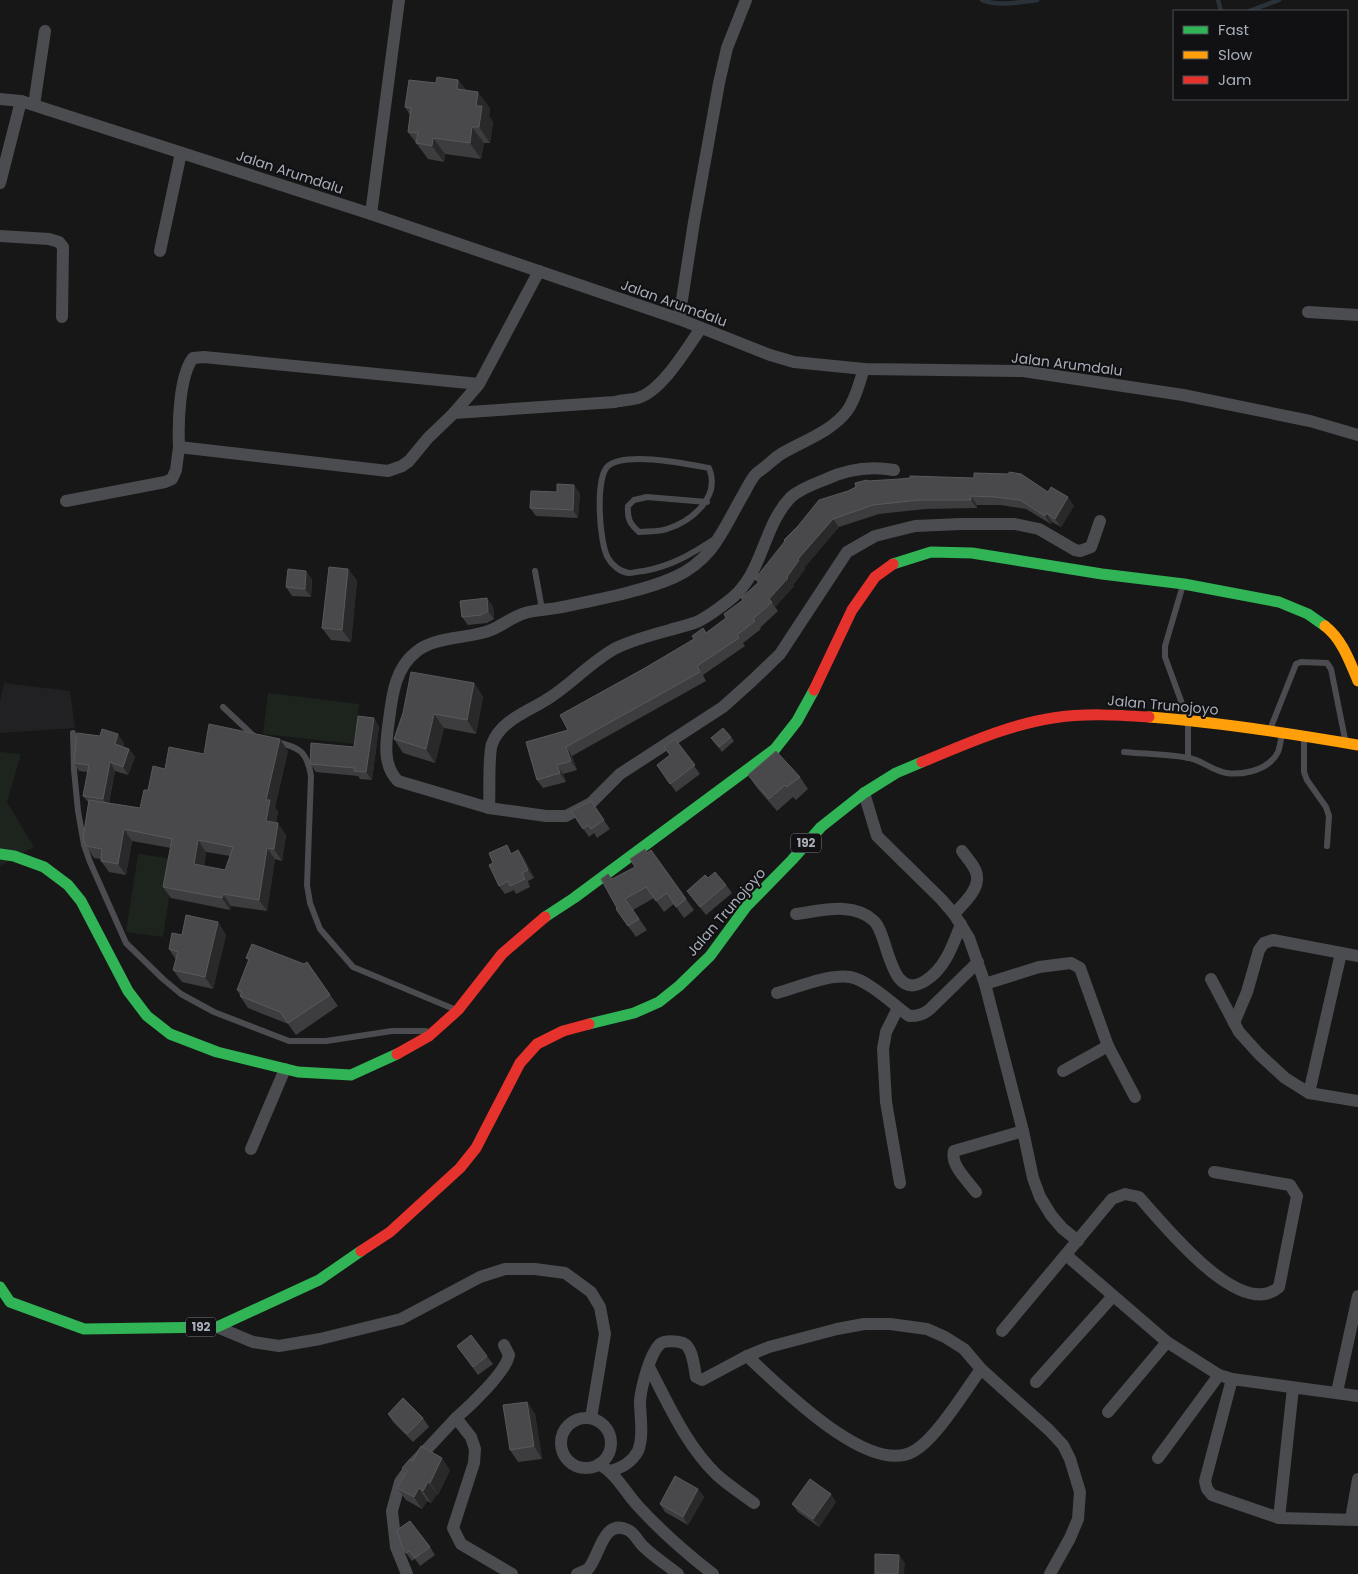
<svg xmlns="http://www.w3.org/2000/svg" width="1358" height="1574" font-family="Poppins,sans-serif">
	<rect width="100%" height="100%" fill="#171717"/>
	<path fill="#212123" d="M4,683l66,8 5,37 -75,5v-32z"/>
	<g fill="#1d241e">
		<path d="M268,693l91,11 -5,40 -91,-10z"/>
		<path d="M0,752l21,2 -14,48 27,45 -34,19z"/>
		<path d="M138,854l37,5 -12,78 -37,-5z"/>
	</g>
	<g fill="none" stroke-linecap="round" stroke-linejoin="round">
		<g stroke="#2a3239" stroke-width="4.5">
			<path d="M982,0c16,7 38,2 55,0"/>
			<path d="M1218,0l3,11"/>
			<path d="M1249,11l30,-11"/>
		</g>
		<g stroke="#4b4c50" stroke-width="6">
			<path d="M707,502l-60,-5 -13,3 -6,6c-1,13 2,18 11,26 9,-1 20,0 28,-3 25,-8 54,-32 42,-61 -22,-4 -83,-17 -101,-2 -13,11 -9,77 0,92 4,7 12,14 21,15 4,0 10,-2 15,-2 27,-5 46,-16 69,-31"/>
			<path d="M535,571l7,38"/>
			<path d="M1183,585l-18,61v11l23,63v38"/>
			<path d="M223,707l33,31"/>
			<path d="M1271,727l25,-63 5,-2 26,1 4,6 14,70"/>
			<path d="M73,733l1,37 4,41 6,34 6,17 36,81 37,36 18,15 33,18 75,29h37l66,-10h34"/>
			<path d="M1304,737v35l3,8 19,27 3,9 -2,30"/>
			<path d="M276,742c23,5 31,9 35,34l-4,109 3,18 10,26 33,38 101,42"/>
			<path d="M1124,752c21,2 43,2 65,6 11,2 17,8 28,12 18,8 51,2 61,-18 2,-5 3,-13 4,-19"/>
		</g>
		<g stroke="#4b4c50" stroke-width="12">
			<path d="M0,99l21,2 350,113 308,105 91,36 24,7 70,7 159,2 160,24 127,26 48,14"/>
			<path d="M34,105l11,-74"/>
			<path d="M0,183l21,-82"/>
			<path d="M371,214l28,-214"/>
			<path d="M0,236l49,3 10,3 4,5 -1,70"/>
			<path d="M160,251l21,-98"/>
			<path d="M1308,312l50,3"/>
			<path d="M679,319l15,-97 25,-139 8,-35 19,-48"/>
			<path d="M864,369c-5,14 -8,30 -17,42 -16,21 -44,30 -66,43 -5,3 -10,8 -15,12 -3,3 -8,5 -11,9 -5,6 -8,13 -12,20 -20,34 -29,64 -68,82 -31,14 -79,23 -113,30 -12,3 -25,2 -37,6 -13,4 -22,12 -34,17 -22,9 -56,6 -75,22 -21,16 -24,44 -27,68 -3,21 -7,45 9,61l91,27 57,8h20l25,-13 29,-29 103,-67 30,-27 27,-26 67,-102 28,-16 40,-10 45,-2h55l24,5 36,21 5,1 11,-4 9,-26"/>
			<path d="M479,384l-25,29 -26,25 -19,23 -7,5 -14,5 -209,-24c-1,-23 0,-71 14,-89l11,-1 275,27 60,-113"/>
			<path d="M454,413l161,-11c7,-2 16,-2 23,-4 24,-7 49,-50 63,-70"/>
			<path d="M66,501l99,-19 7,-3 4,-9 3,-23"/>
			<path d="M864,793l13,43 64,63 13,15 15,24 16,46 38,147 10,47 7,19 11,18 11,13 16,13"/>
			<path d="M489,808c1,-14 -1,-53 3,-64 8,-23 35,-32 54,-44 25,-15 44,-38 70,-52 17,-8 35,-13 54,-18 9,-3 20,-5 29,-9 9,-5 19,-12 28,-19 37,-26 34,-74 64,-105 9,-8 23,-13 33,-17 23,-11 46,-14 70,-10"/>
			<path d="M796,914c25,-3 57,-13 78,7 15,14 15,82 51,60 20,-12 28,-36 36,-57"/>
			<path d="M954,914c9,-10 25,-24 23,-38 -1,-9 -10,-18 -15,-25"/>
			<path d="M1211,979l28,53 20,22 26,24 24,15 49,8"/>
			<path d="M985,984l54,-17 32,-4 9,5 28,78 27,51"/>
			<path d="M777,993c22,-6 51,-19 73,-16 18,3 44,28 59,39 8,0 14,-1 21,-7l48,-47"/>
			<path d="M898,1008l-12,24 -3,17 3,53 14,81"/>
			<path d="M1234,1023l13,-31 12,-42 5,-7 9,-3 85,16"/>
			<path d="M1063,1071l45,-25"/>
			<path d="M1309,1093l32,-140"/>
			<path d="M251,1149l34,-80"/>
			<path d="M976,1192c-8,-11 -26,-27 -22,-41l69,-20"/>
			<path d="M1066,1255l101,87 52,33 13,4 126,17"/>
			<path d="M217,1327l36,15 26,4 41,-7 81,-20 79,-42 25,-8h30l30,4 26,19 9,15 5,27 -14,84"/>
			<path d="M1002,1331l110,-132 13,-5 14,3c23,25 101,125 140,90l18,-91 -7,-11 -76,-13"/>
			<path d="M747,1356c31,28 122,122 167,95 22,-12 51,-60 67,-82"/>
			<path d="M649,1367c20,38 37,78 68,108 11,10 25,19 37,28"/>
			<path d="M1232,1379l-27,102 2,8 5,6 67,23 79,2"/>
			<path d="M1036,1382l77,-86"/>
			<path d="M1337,1392l21,-96"/>
			<path d="M1108,1412l59,-70"/>
			<circle cx="586" cy="1443" r="25"/>
			<path d="M456,1418c14,-12 50,-46 53,-63l-5,-10"/>
			<path d="M1158,1458l61,-83"/>
			<path d="M599,1464c18,10 25,27 39,42 23,25 49,48 75,68"/>
			<path d="M611,1471c12,-4 21,-9 27,-20 6,-15 2,-34 2,-50 1,-13 10,-48 20,-57 5,-4 17,-3 23,-1 10,4 11,24 13,34l6,3 45,-24 22,-9 68,-18 27,-5h26l37,5 18,8 19,12 17,20 68,61 14,15 7,14 10,33 -2,27 -8,19 -20,36"/>
			<path d="M1279,1518l14,-130"/>
			<path d="M1351,1519l7,-40"/>
			<path d="M407,1574l-11,-27 -4,-36 8,-29 13,-18 43,-46 15,19 4,12 -1,14 -21,65 8,16 51,30"/>
			<path d="M577,1574c3,-2 8,-3 11,-5 11,-11 15,-52 40,-39 7,3 10,12 16,17 10,10 23,18 34,27"/>
		</g>
		<g stroke="#30b455" stroke-width="11">
			<path d="M893,564l38,-12 41,1 130,21 82,10 95,18 29,12 17,12"/>
			<path d="M0,854l14,2 30,11 24,18 13,16 47,90 19,25 23,18 47,18 81,20 53,3 46,-21"/>
			<path d="M545,917l29,-19 201,-149 22,-28 17,-31"/>
			<path d="M589,1024l45,-11 25,-11 20,-16 31,-30 36,-49 46,-47 29,-33 43,-34 32,-20 26,-11"/>
			<path d="M0,1287l10,15 74,27 133,-2 102,-47 42,-29"/>
		</g>
		<g stroke="#ff9f0a" stroke-width="11">
			<path d="M1325,626c17,13 25,36 33,55"/>
			<path d="M1149,717c70,5 139,16 209,28"/>
		</g>
		<g stroke="#e5322d" stroke-width="11">
			<path d="M814,690l38,-80 23,-33 18,-13"/>
			<path d="M922,762c42,-17 85,-37 131,-44 32,-5 64,-3 96,-1"/>
			<path d="M397,1054l32,-18 29,-26 44,-56 43,-37"/>
			<path d="M361,1251l29,-19 70,-64 16,-20 44,-85 17,-19 26,-13 26,-7"/>
		</g>
	</g>
	<g fill="#3d3d3f" fill-rule="evenodd">
		<path d="M458,80l8,10 24,18 -1,8 4,6 -3,21h-6l-3,16 -36,-5 -1,8 -16,-3 -20,-27 2,-17 -5,-8 31,-24z"/>
		<path d="M867,480l1,1 180,11 26,14 -13,21 -9,-5 -1,2 -25,-15 -26,-4h-23v3l-52,1 -46,5 -40,13 -35,41 1,1 -12,16 1,1 -19,21 3,4 -18,17 1,1 -18,14 2,3 -42,29 3,6 -134,75 5,14 -14,4 3,8 -23,6 -6,-8 31,-50 77,-62 61,-35 20,-15 32,-35 -3,-4 93,-88 8,-4z"/>
		<path d="M580,493l-2,25 -42,-2 -6,-8z"/>
		<path d="M348,569l9,12 -6,61 -20,-2 -9,-12z"/>
		<path d="M312,579l-1,18 -19,-1 -6,-9z"/>
		<path d="M493,606l1,13 -7,4 -19,2 -6,-8z"/>
		<path d="M474,683l9,14 -7,37 -32,-6 -9,35 -32,-10 -9,-14z"/>
		<path d="M379,726l-7,54 -12,-1 -2,-3 -42,-4 -6,-8 44,-17z"/>
		<path d="M731,737l3,4 -12,11 -11,-14z"/>
		<path d="M675,739l25,35 -24,18 -19,-27 13,-10 -6,-8z"/>
		<path d="M124,743l-1,4 6,2 6,8 -7,18 -13,-4 -6,32 31,5 8,-18 17,-21 39,-15 84,-3 -13,56 3,5 -2,11 10,12 -4,26 -7,-2 -8,52 -36,-5 -1,4 -59,-12 -8,-11 8,-39 -39,-7 -6,34 -17,-3 -8,-11v-2l-7,-1 -8,-12 3,-43 -6,-7 5,-24 -9,-1 -5,-8zM206,852l24,4 -5,14 -21,-4z"/>
		<path d="M748,775l52,2 8,12 -12,11 -3,-3 -16,14 -20,-23z"/>
		<path d="M591,801l19,28 -13,9 -3,-5 -5,4 -18,-26z"/>
		<path d="M518,850l6,8 10,20 -6,3 2,6 -14,7 -2,-4 -9,4 -6,-8 14,-33z"/>
		<path d="M651,850l43,60 -10,8 -10,-14 -10,8 -10,-14 -21,12 14,20 -11,7 -20,-28 1,-1 -5,-29 23,-12 12,-14z"/>
		<path d="M726,885l6,8 -26,22 -19,-24z"/>
		<path d="M218,922l8,13 -13,54 -31,-7 -9,-12 3,-10 -7,-11 13,-14z"/>
		<path d="M246,958l58,6 3,-2 31,44 -42,29 -8,-11 -40,-16 -8,-12v-1l-3,-5 12,-29z"/>
		<path d="M471,1335l22,29 -15,11 -21,-29z"/>
		<path d="M527,1402l8,12 7,45 -24,3 -8,-12z"/>
		<path d="M388,1414l35,4 6,9 -16,15 -20,-20z"/>
		<path d="M413,1461l37,9 -12,25 -1,-1 -6,9 -4,-2 -5,8 -16,-9 -9,-12 9,-15 -4,-5z"/>
		<path d="M698,1489l6,8 -16,28 -23,-13 -5,-8z"/>
		<path d="M836,1502l-17,25 -21,-15 -6,-8z"/>
		<path d="M430,1547l5,8 -15,11 -5,-7 -3,2 -9,-12z"/>
	</g>
	<g fill="#29292a">
		<path d="M458,80l12,16 -13,-7z"/>
		<path d="M478,92l12,16 -1,8 4,6 -3,21 -11,-16 -3,-21z"/>
		<path d="M472,127l12,16 -3,16 -11,-16z"/>
		<path d="M433,138l12,16 -1,8 -12,-16z"/>
		<path d="M574,485l6,8 -2,25 -5,-8z"/>
		<path d="M971,496l6,9v3l-6,-8z"/>
		<path d="M1068,497l6,9 -13,21 -6,-8z"/>
		<path d="M1046,513l6,9 -1,2 -6,-8z"/>
		<path d="M833,519l6,8 -35,41 1,1 -12,16 1,1 -19,21 -6,-8 18,-22 11,-18z"/>
		<path d="M348,569l9,12 -6,61 -9,-12z"/>
		<path d="M306,571l6,8 -1,18 -6,-8z"/>
		<path d="M487,598l6,8 1,13 -6,-8z"/>
		<path d="M474,683l9,14 -7,37 -9,-14z"/>
		<path d="M434,714l10,14 -9,35 -9,-14z"/>
		<path d="M374,718l5,8 -7,54 -6,-8z"/>
		<path d="M118,734l6,9 -3,10 -6,-9z"/>
		<path d="M280,739l8,12 -13,56 3,5 -4,20 -8,-11v-21z"/>
		<path d="M566,747l6,9 5,14 -6,-9z"/>
		<path d="M129,749l6,8 -7,18 -5,-8z"/>
		<path d="M110,762l5,9 -7,36 -5,-8z"/>
		<path d="M557,765l6,9 3,8 -6,-9z"/>
		<path d="M278,823l8,12 -4,26 -8,-12z"/>
		<path d="M124,829l8,12 -6,34 -8,-11z"/>
		<path d="M198,840l8,12 -4,23 -8,-11z"/>
		<path d="M267,848l8,11 -8,52 -8,-11z"/>
		<path d="M518,850l6,8 10,20 -6,-8z"/>
		<path d="M223,894l8,12 -1,4 -8,-12z"/>
		<path d="M218,922l8,13 -13,54 -8,-12z"/>
		<path d="M527,1402l8,12 7,45 -8,-13z"/>
		<path d="M442,1458l8,12 -12,25 -8,-12z"/>
		<path d="M428,1482l9,12 -6,9 -8,-12z"/>
		<path d="M419,1488l8,13 -5,8 -8,-12z"/>
		<path d="M698,1489l6,8 -16,28 -5,-8z"/>
		<path d="M831,1494l5,8 -17,25 -6,-8z"/>
		<path d="M899,1555l6,8 -1,11h-6z"/>
	</g>
	<g fill="#49494c" stroke="#58595d" fill-rule="evenodd">
		<path d="M437,77l21,3 -1,9 21,3 -2,14h6l-3,21h-7l-2,16 -37,-5 -1,8 -16,-3 2,-10 -10,-1 3,-24 -6,-1 4,-27 27,3z"/>
		<path d="M1009,472l12,2 27,18 3,-5 17,10 -13,22 -9,-6 -1,3 -25,-16 -26,-3 -23,-1v4h-52l-46,5 -40,14 -35,40 1,1 -12,17 1,1 -19,21 3,3 -19,17 2,2 -18,14 2,3 -42,28 3,6 -134,75 5,14 -14,4 3,8 -23,7 -11,-38 42,-12 -8,-15 85,-47 49,-29 -2,-3 11,-8 3,5 20,-15 -2,-4 19,-14 -2,-2 18,-16 -4,-3 30,-38 -1,-1 14,-14 21,-26 29,-9 8,-4 -1,-4 12,-3v1l33,-2 10,-1v-2l64,2v-5l35,1z"/>
		<path d="M557,484l17,1 -1,25 -43,-2 1,-17 26,1z"/>
		<path d="M329,567l19,2 -6,61 -20,-2z"/>
		<path d="M288,569l18,2 -1,18 -19,-2z"/>
		<path d="M487,598l1,13 -7,4 -19,2 -2,-16z"/>
		<path d="M411,672l63,11 -7,37 -33,-6 -8,35 -32,-10 9,-26z"/>
		<path d="M358,716l16,2 -8,54 -12,-1 1,-3 -45,-4 1,-21 43,4z"/>
		<path d="M209,724l71,15 -14,61h4l-4,21 12,2 -4,26 -7,-1 -8,52 -36,-6 -1,4 -59,-11 9,-48 -48,-10 -6,35 -17,-3 1,-12 -16,-3 -3,-8 6,-38 51,8 4,-18h4l5,-24 12,3 4,-22 35,7zM198,840l35,7 -8,23 -31,-6z"/>
		<path d="M723,728l8,9 -12,10 -8,-9z"/>
		<path d="M102,729l16,5 -3,10 14,5 -6,18 -13,-5 -7,37 -20,-3 6,-31 -15,-2 3,-30 23,3z"/>
		<path d="M675,739l20,26 -25,19 -13,-19 13,-10 -6,-8z"/>
		<path d="M776,751l24,26 -13,10 -2,-2 -16,14 -21,-24z"/>
		<path d="M591,801l13,19 -13,9 -3,-4 -5,4 -12,-18z"/>
		<path d="M507,845l4,9 7,-4 10,20 -6,3 3,6 -15,7 -2,-5 -9,5 -10,-21 4,-2 -4,-10z"/>
		<path d="M645,849l2,4 4,-3 35,49 -10,8 -9,-14 -11,8 -10,-14 -21,12 14,20 -11,7 -12,-17 1,-1 -16,-29 7,-5 4,5 23,-12 -5,-8z"/>
		<path d="M715,872l11,13 -26,22 -13,-16 18,-16 3,3z"/>
		<path d="M186,915l32,7 -13,55 -32,-7 5,-18 -9,-3 3,-16 10,2z"/>
		<path d="M252,944l52,20 3,-2 23,33 -42,28 -8,-11 -40,-16 2,-4 -5,-2 12,-31 -3,-1z"/>
		<path d="M471,1335l16,21 -14,11 -16,-21z"/>
		<path d="M403,1398l20,20 -16,16 -19,-20z"/>
		<path d="M527,1402l7,44 -24,4 -7,-45z"/>
		<path d="M421,1446l21,12 -12,25 -2,-1 -5,9 -4,-3 -5,9 -17,-9 10,-17 -5,-3 8,-9 3,2z"/>
		<path d="M675,1476l23,13 -15,28 -23,-13z"/>
		<path d="M810,1479l21,15 -18,25 -21,-15z"/>
		<path d="M410,1521l20,26 -15,11 -6,-7 -3,2 -3,-4 -6,-19z"/>
		<path d="M875,1554l24,1 -1,19h-23z"/>
	</g>
	<g text-anchor="middle" stroke-width="4" stroke-linejoin="round" paint-order="stroke">
		<g fill="#111113" stroke="#7b7e86" stroke-width="1">
			<rect x="791" y="833.5" width="30" height="19" rx="4"/>
			<rect x="186" y="1317.5" width="30" height="19" rx="4"/>
		</g>
		<g font-size="12" font-weight="bold" fill="#a8adb8">
			<text x="806" y="847">192</text>
			<text x="201" y="1331">192</text>
		</g>
		<g font-size="14" fill="#a8adb8" stroke="#111113">
			<text transform="translate(290 172) rotate(18)" y="5">Jalan Arumdalu</text>
			<text transform="translate(674 303) rotate(20)" y="5">Jalan Arumdalu</text>
			<text transform="translate(1067 364) rotate(7)" y="5">Jalan Arumdalu</text>
			<text transform="translate(1163 705) rotate(5)" y="5">Jalan Trunojoyo</text>
			<text transform="translate(726 912) rotate(-49)" y="5">Jalan Trunojoyo</text>
		</g>
	</g>
	<rect x="1173" y="10" width="175" height="90" fill="#111113" stroke="#4d4f55"/>
	<rect x="1183" y="26" width="25" height="8" fill="#30b455" stroke="#4d4f55"/>
	<text x="1218" y="35" font-size="15" fill="#a8adb8">Fast</text>
	<rect x="1183" y="51" width="25" height="8" fill="#ff9f0a" stroke="#4d4f55"/>
	<text x="1218" y="60" font-size="15" fill="#a8adb8">Slow</text>
	<rect x="1183" y="76" width="25" height="8" fill="#e5322d" stroke="#4d4f55"/>
	<text x="1218" y="85" font-size="15" fill="#a8adb8">Jam</text>
</svg>
